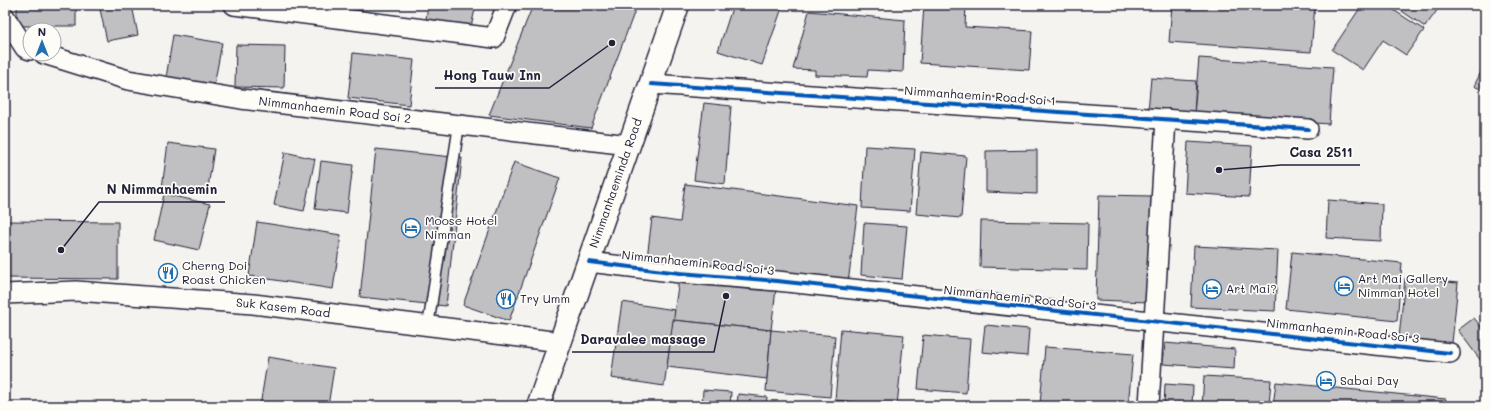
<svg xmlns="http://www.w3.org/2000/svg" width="1490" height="411" font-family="Mali,sans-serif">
	<rect width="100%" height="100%" fill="#f4f3ef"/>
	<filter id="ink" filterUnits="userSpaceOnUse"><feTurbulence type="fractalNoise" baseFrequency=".025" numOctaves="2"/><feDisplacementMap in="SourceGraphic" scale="8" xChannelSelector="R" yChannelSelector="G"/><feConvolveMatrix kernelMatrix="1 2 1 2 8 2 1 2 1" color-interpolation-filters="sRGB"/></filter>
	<g filter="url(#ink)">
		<g fill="#c0bfc2" stroke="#22223b">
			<rect x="17" y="5" width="59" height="21"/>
			<path d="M99,5h33l6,30 -31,6z"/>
			<path d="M428,5h48l-5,22 -45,-8z"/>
			<path d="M533,5h104l-46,123 -102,-13z"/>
			<path d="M733,5h50l-21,60 -44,-14z"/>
			<path d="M924,5h42l-1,22 67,4 -3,39 -109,-7z"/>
			<path d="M1172,5h143l-4,47 -142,-10z"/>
			<path d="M1362,5h24l38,25 -18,25 -23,-15 -20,30 -31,-20z"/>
			<path d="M1393,5h48l-16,22z"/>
			<path d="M809,11l96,9 -2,52 -35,-2 -1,7 -52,-2v-5l-22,-1z"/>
			<path d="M173,35l49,8 -8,43 -48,-8z"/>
			<path d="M236,45l49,1 -1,42 -49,-1z"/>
			<path d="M353,53l61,7 -5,45 -61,-7z"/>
			<path d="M1199,58l134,9 -4,57 -135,-10z"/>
			<path d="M1485,64v27l-11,-5z"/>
			<path d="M1151,78l45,3 -2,33 -46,-3z"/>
			<path d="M704,103l27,3 -6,78 -31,-4z"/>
			<path d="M1188,142l64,4 -3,51 -64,-4z"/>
			<path d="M168,143l46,6 -7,45 -45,-6z"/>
			<path d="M865,146l50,3 -5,62 -48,-3z"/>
			<path d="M376,149l86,9 -16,148 -86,-9z"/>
			<path d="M1037,150v44l-51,-2v-41z"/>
			<path d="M285,152l30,7 -11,52 -30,-6z"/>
			<path d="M921,152l45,4 -5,62 -45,-4z"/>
			<path d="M321,161l32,4 -6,48 -32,-4z"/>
			<path d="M514,162l46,16 -51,143 -46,-16z"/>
			<path d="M685,184l173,22 -10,77 -201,-25 5,-40 28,4z"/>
			<path d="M164,194l46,10 -11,46 -45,-10z"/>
			<path d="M1099,195l53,1 -3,106 -53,-2z"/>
			<path d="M1328,200l54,4 -1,37 -55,-3z"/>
			<path d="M5,221l113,1v57l-113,-1z"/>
			<path d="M981,221l107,2 -1,47 -107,-3z"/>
			<path d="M257,222l84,13 -8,54 -84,-13z"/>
			<path d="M864,223l43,3 -5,53 -41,-4z"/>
			<path d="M1194,246l84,4 -3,61 -84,-4z"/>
			<path d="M1292,252l110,11 -5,58 -111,-12z"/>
			<path d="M680,273l97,8 -6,49 -98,-10z"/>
			<path d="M1405,278l53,5 -6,60 -53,-5z"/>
			<path d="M622,302l53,8 -11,76 -53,-8z"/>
			<path d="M1474,318l11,14 -1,33 -26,-35z"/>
			<path d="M673,320l98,10 -4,49 -100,-12z"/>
			<path d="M985,325l44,4 -2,27 -45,-4z"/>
			<path d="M841,329l63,6 -7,71 -62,-6z"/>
			<path d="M771,330l64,6 -5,61 -64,-6z"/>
			<path d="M923,335l47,4 -4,54 -48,-4z"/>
			<path d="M1165,343l70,6 -1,20 -71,-5z"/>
			<path d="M1045,347l88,7 -5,52 -88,-2z"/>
			<path d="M268,357l66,11 -6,38h-68z"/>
			<path d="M1204,376l67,4 -2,26h-67z"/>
			<path d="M1276,382l170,17 -1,7h-172z"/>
			<path d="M1165,384l28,2 -1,20h-28z"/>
			<path d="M703,390l28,2 -1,14h-28z"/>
			<path d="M738,394l29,3 -1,9h-29z"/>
			<path d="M770,403l42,3h-42z"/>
		</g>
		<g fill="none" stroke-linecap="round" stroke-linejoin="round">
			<g stroke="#22223b" stroke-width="13">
				<path id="service" d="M428,326l31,-201"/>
			</g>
			<g stroke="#22223b" stroke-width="22">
				<g id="minor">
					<path d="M234,5l260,33 13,-33"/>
					<path d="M5,17l20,31 5,2"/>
					<path id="s1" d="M44,54l84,26 113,19 388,46"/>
					<path d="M651,84l657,45"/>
					<path d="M589,262l91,11 97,8 673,72"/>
					<path id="s2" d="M5,294l71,-3 177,13 307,38"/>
					<path d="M1149,406l17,-287"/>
				</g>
			</g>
			<g stroke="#22223b" stroke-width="25">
				<g id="secondary">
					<path id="s3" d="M538,406l140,-401"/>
				</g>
			</g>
			<use href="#service" stroke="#fdfcf7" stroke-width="10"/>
			<use href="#minor" stroke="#fdfcf7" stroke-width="19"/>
			<use href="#secondary" stroke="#fdfcf7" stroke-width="22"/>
			<g stroke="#fdfcf7" stroke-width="6">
				<g id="cycleway">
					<path d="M651,84l657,45"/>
					<path d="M589,262l91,11 97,8 673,72"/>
				</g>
			</g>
			<use href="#cycleway" stroke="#0057b8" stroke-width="4"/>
		</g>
	</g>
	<defs>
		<g id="hotel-ring" transform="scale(1)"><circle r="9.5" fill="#fdfcf7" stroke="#1f6fb2" stroke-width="1.5"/><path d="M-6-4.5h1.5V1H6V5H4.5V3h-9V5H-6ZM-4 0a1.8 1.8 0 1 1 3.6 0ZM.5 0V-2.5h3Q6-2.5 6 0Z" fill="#1f6fb2"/></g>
		<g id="restaurant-ring" transform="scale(1)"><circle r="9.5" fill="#fdfcf7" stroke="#1f6fb2" stroke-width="1.5"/><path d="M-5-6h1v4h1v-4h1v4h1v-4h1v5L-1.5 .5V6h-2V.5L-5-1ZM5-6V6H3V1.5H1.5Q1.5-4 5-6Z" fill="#1f6fb2"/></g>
	</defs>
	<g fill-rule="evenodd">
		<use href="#hotel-ring" x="411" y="228"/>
		<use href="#restaurant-ring" x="168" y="273"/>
		<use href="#hotel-ring" x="1344" y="286"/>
		<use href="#hotel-ring" x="1212" y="289"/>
		<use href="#restaurant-ring" x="506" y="299"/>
		<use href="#hotel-ring" x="1326" y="381"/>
	</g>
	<g text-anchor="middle" stroke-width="3.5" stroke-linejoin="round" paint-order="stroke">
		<g font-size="12" fill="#22223b" stroke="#fdfcf7">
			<text transform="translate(980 96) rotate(4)" y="4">Nimmanhaemin Road Soi 1</text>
			<text dy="4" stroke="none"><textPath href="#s1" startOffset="297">Nimmanhaemin Road Soi 2</textPath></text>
			<text dy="4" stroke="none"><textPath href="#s3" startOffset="236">Nimmanhaeminda Road</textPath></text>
			<text transform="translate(698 263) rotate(6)" y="4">Nimmanhaemin Road Soi 3</text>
			<text transform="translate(1020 298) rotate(6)" y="4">Nimmanhaemin Road Soi 3</text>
			<text dy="4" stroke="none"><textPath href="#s2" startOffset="279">Suk Kasem Road</textPath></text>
			<text transform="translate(1343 331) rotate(6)" y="4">Nimmanhaemin Road Soi 3</text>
		</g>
		<g font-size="12" fill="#22223b" stroke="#fdfcf7" text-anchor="start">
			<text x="425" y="225">Moose Hotel<tspan x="425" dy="14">Nimman</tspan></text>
			<text x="182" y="270">Cherng Doi<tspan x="182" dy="14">Roast Chicken</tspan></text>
			<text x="1358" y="283">Art Mai Gallery<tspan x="1358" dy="14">Nimman Hotel</tspan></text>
			<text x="1226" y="293">Art Mai?</text>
			<text x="520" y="303">Try Umm</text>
			<text x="1340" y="385">Sabai Day</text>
		</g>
	</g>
	<path fill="none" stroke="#22223b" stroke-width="1.5" d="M612 43L549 88H435M1219 170L1281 165H1360M61 250L99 202H225M726 296L714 352H572"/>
	<g fill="#22223b" stroke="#fdfcf7" stroke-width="1.5">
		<circle cx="612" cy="43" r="4"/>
		<circle cx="1219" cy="170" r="4"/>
		<circle cx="61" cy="250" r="4"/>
		<circle cx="726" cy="296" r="4"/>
	</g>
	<g font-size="13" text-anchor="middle" font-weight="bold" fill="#22223b" stroke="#fdfcf7" stroke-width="3.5" stroke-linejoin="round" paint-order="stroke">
		<text x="492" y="80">Hong Tauw Inn</text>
		<text x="1321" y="157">Casa 2511</text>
		<text x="162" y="194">N Nimmanhaemin</text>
		<text x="643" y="344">Daravalee massage</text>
	</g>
	<rect width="1490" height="411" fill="none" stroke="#fdfcf7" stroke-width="20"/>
	<rect x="10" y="10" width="1470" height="391" fill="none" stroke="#22223b" stroke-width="1.5" filter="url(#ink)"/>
	<g transform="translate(42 42)"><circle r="19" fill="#fdfcf7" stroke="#a5a5ac"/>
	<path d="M0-3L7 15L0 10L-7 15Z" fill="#1f6fb2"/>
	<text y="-6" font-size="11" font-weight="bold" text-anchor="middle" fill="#22223b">N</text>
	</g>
</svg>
